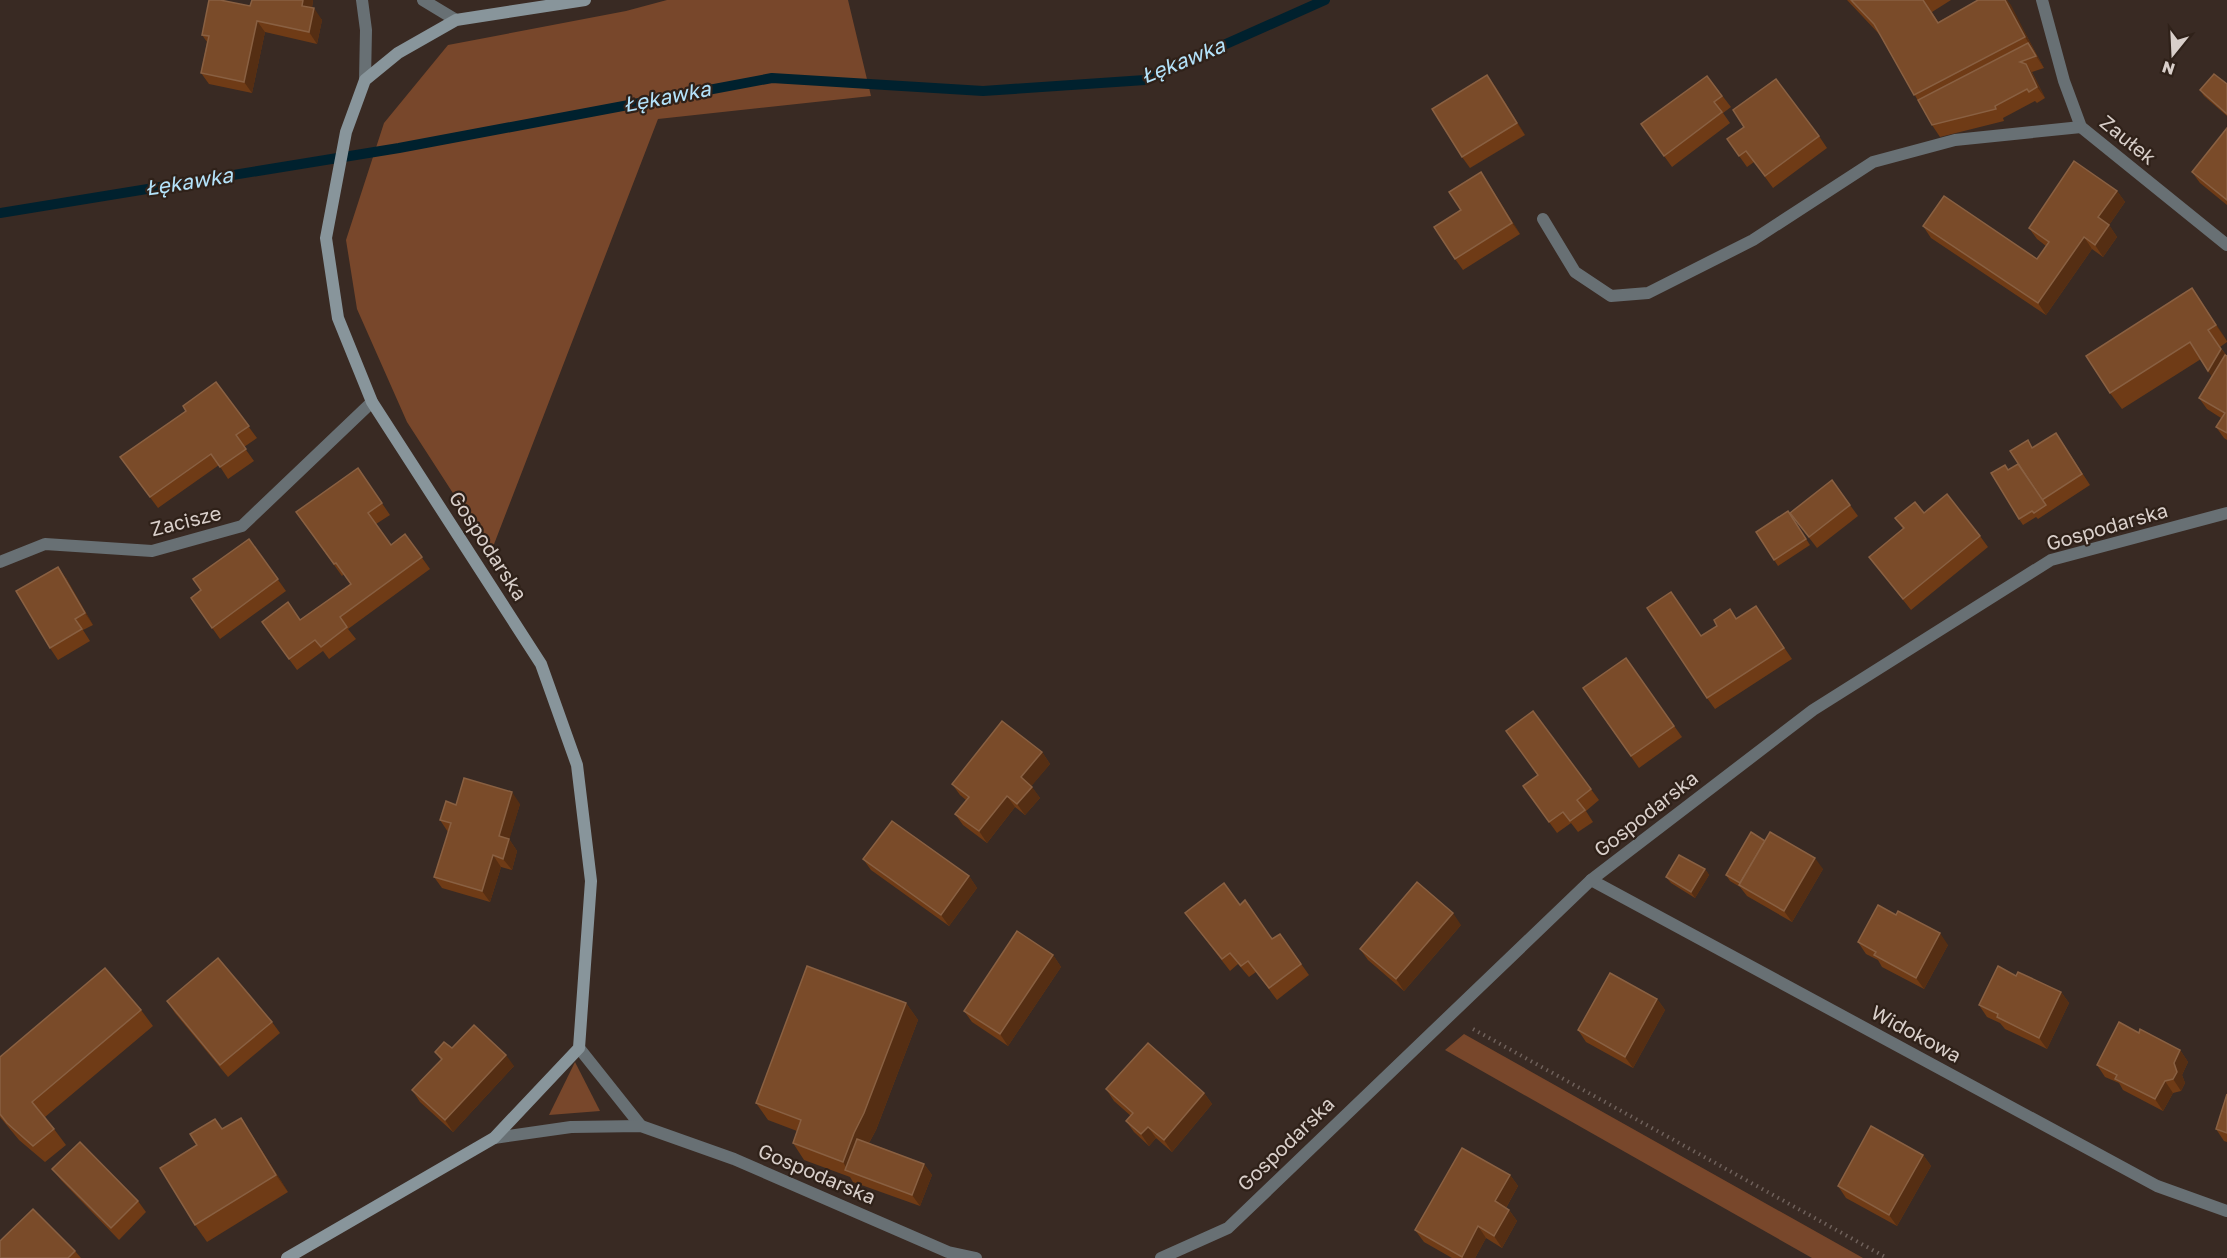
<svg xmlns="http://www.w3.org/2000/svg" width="2227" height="1258" font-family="'Golos Text',sans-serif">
	<rect width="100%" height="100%" fill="#392a23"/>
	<g fill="#78472b">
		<path d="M667,0h181l23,96 -213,23 -167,433 -84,-130 -50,-113 -11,-69 38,-117 64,-78 178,-34z"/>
		<path d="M1464,1034l399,224h-51l-367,-208z"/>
		<path d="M575,1062l25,49 -51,4z"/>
	</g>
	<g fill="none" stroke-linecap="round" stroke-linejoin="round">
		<path stroke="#00212e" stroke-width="10" d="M0,213l399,-65 373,-70 211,13 162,-11 180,-80"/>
		<path stroke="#6f615b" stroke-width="4" stroke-dasharray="1.5 4.5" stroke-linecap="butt" d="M1473,1029l414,229"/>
		<g stroke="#687074" stroke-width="12">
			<path d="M2042,0l22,81 17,46 146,118"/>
			<path d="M1543,219l32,53 36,24 37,-3 105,-53 120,-78 82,-22 126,-13"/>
		</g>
		<g stroke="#687074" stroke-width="12">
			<path d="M362,0l4,30 -1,50"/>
			<path d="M423,0l33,20"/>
			<path d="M0,562l45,-18 107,7 90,-25 130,-124"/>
			<path d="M1591,880l566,306 70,25"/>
			<path d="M579,1048l62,78"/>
			<path d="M494,1138l77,-11 70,-1 93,33 214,93 28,6"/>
			<path d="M1161,1258l67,-30 363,-348 222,-170 238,-150 176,-47"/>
		</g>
		<path stroke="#88959b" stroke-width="12" d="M287,1258l207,-120 85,-90 12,-167 -14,-116 -36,-101 -169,-262 -34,-84 -12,-80 20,-106 19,-52 33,-27 58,-33 129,-20"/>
	</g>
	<g fill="#6f3b16">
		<path d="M252,0h61l-1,8 10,12 -5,24 -52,-12 -13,61 -43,-9 -8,-11 6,-31 -5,-7 48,-29z"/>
		<path d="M1847,0h104l-19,12 6,10 40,-22h29l37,68 -12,4 13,26 -8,5 -2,-2 -32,17 1,3 -64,16 -8,-12 -52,-90z"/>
		<path d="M1707,76l24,31 -8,6 7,10 -58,44 -31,-43z"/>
		<path d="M2227,84v32l-23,-20 -4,-6z"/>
		<path d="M1495,86l30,49 -55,33 -8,-11z"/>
		<path d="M2227,128v77l-27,-22 -8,-11z"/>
		<path d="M1819,136l8,12 -54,40 -19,-26 -7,5 -20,-28z"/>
		<path d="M1481,172l39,62 -57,36 -8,-11 6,-49z"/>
		<path d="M2117,191l8,11 -16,23 8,12 -14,20 -11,-8 -46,66 -115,-77 -8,-12 114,33 9,-13 -9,-7 -8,-11z"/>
		<path d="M2192,288l35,53v1l-7,5 7,9v84l-3,-2 -8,-11 5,-9 -14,-9 -8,-11 13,-22 -11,-17 -79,50 -12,-16z"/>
		<path d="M216,382l41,56 -13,9 10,14 -26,18 -9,-14 -61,43 -38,-51 66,-46z"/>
		<path d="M2064,445l26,40 -52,34 -2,-2 -13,8 -4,-6 -11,-49 10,-6 15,-16z"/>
		<path d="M358,468l32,47 -14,9 15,21 14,-11 25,35 -82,60 8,10 -27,20 -6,-8 -26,19 -35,-48 38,-2 51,-36 -7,-10 -2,2 -46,-64z"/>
		<path d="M1850,505l8,11 -41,32 -27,-35z"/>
		<path d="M1788,511l22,34 -32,21 -22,-34z"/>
		<path d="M1924,513l56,23 8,11 -77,63 -42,-53 34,-28 -8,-11z"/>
		<path d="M249,539l37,52 -66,48 -29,-41 10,-8z"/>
		<path d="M66,578l27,47 -10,5 7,11 -32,19 -8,-12z"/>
		<path d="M1756,606l36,53 -77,50 -8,-11 -6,-62 16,-10 13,-17 7,10z"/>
		<path d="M1626,658l56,79 -43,31 -56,-80z"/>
		<path d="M1533,711l66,89 -13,11 7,11 -15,10 -7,-9 -14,10 -34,-47 15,-11z"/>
		<path d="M1042,752l8,12 -19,22 9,12 -15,17 -10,-8 -28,36 -24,-18 -8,-11 11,-14 -6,-5 -8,-11z"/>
		<path d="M520,804l-11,35 8,12 -5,19 -11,-3 -11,35 -48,-14 -8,-11 14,-45 -8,-12 16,-15z"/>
		<path d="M1765,841l58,28 -31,53 -45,-26 -7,-9 -10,-6 -4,-6z"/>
		<path d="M863,859l106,17 8,12 -28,38 -78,-56z"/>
		<path d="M1705,869l4,6 -14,23 -24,-15 -5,-6z"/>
		<path d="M1240,905l32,34 8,-5 29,41 -32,25 -21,-28 -7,5 -11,-13 -8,7 -45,-58z"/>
		<path d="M1461,925l-57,66 -36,-31 -8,-11z"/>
		<path d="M1858,942l90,3 -24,44 -42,-22 -4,-7 -12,-6z"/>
		<path d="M1053,955l8,12 -53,79 -36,-24 -8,-11z"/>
		<path d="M2016,976l45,16 8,11 -22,46 -42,-20 -5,-6 -13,-6 -8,-12z"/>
		<path d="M1657,999l8,11 -32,58 -47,-26 -8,-12z"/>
		<path d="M167,1001l105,21 8,11 -52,44 -53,-64z"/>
		<path d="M906,1003l12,17 -42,110 -7,13 55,21 8,11 -12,31 -67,-24 -3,-5 -46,-17 -11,-17 4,-12 -29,-11 -12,-17z"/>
		<path d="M141,1010l12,16 -108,91 21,28 -21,17 -26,-22 -19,-23v-60z"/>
		<path d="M2139,1033l41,17 8,12 -6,13 3,8 -4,8 -8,2 -10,18 -40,-21 -4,-7 -14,-6 -8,-12z"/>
		<path d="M452,1048l62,18 -61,66 -33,-30 -8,-12 29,-30 -6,-8z"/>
		<path d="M1106,1089l98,4 8,11 -40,48 -16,-14 -7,8 -15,-14 -8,-11 5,-5 -17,-15z"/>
		<path d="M2227,1094v48l-3,-1 -8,-12z"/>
		<path d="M241,1118l11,17 36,57 -81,50 -12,-17 27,-96z"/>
		<path d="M1923,1155l8,11 -34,60 -51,-28 -8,-12z"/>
		<path d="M52,1169l86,32 8,11 -27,28 -58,-60z"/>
		<path d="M1510,1175l8,11 -12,22 3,2 8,11 -15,27 -16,-10 -11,20h-23l-28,-16 -9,-12z"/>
		<path d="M75,1251l6,7h-81z"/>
	</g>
	<g fill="#552e13">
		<path d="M303,0h10l-3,18 -8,-12z"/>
		<path d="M2005,0h2l4,5 25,49 -11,-17z"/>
		<path d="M314,8l8,12 -5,24 -8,-12z"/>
		<path d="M257,21l8,11 -13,61 -8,-11z"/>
		<path d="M2028,43l8,11 8,14 -8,-12z"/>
		<path d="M2026,64l8,12 11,22 -8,-11z"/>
		<path d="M1487,75l8,11 30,49 -8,-12z"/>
		<path d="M1481,172l8,12 31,50 -8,-11z"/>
		<path d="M2117,191l8,11 -16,23 8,12 -14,20 -8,-12 3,-28z"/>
		<path d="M2084,237l8,12 -46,66 -8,-12z"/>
		<path d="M2192,288l11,16 24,37 -11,-16z"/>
		<path d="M2208,330l19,27 -7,31 -12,-17z"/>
		<path d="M58,567l8,11 27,47 -8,-12z"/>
		<path d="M1042,752l8,12 -21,25 -8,-12z"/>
		<path d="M1032,787l8,11 -15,17 -8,-11z"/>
		<path d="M512,792l8,12 -13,43 -8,-11z"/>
		<path d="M1007,796l8,11 -28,36 -8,-12z"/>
		<path d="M509,839l8,12 -5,19 -9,-11z"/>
		<path d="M493,855l8,12 -11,35 -8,-11z"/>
		<path d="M1815,858l8,11 -31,53 -8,-11z"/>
		<path d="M1705,869l4,6 -14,23 -4,-6z"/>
		<path d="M969,876l8,12 -28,38 -8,-11z"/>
		<path d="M1453,913l8,12 -57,66 -8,-12z"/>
		<path d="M1940,933l8,12 -24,44 -8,-11z"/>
		<path d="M1053,955l8,12 -53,79 -8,-12z"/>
		<path d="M2061,992l8,11 -22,46 -8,-11z"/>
		<path d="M1657,999l8,11 -32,58 -8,-11z"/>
		<path d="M906,1003l12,17 -42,110 -11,20 -16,22 -6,-10z"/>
		<path d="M2180,1050l8,12 -6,13 3,8 -4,8 -8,-12 1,-16z"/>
		<path d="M506,1055l8,11 -61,66 -8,-12z"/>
		<path d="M2165,1081l8,12 -10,18 -8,-12z"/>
		<path d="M1204,1093l8,11 -40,48 -8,-12z"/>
		<path d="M241,1118l11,17 36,57 -12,-17z"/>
		<path d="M1148,1127l8,11 -7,8 -8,-12z"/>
		<path d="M1923,1155l8,11 -34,60 -8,-11z"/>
		<path d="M924,1164l8,11 -12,31 -8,-11z"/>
		<path d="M1510,1175l8,11 -15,27 -8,-12z"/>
		<path d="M1509,1210l8,11 -15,27 -8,-12z"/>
		<path d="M1478,1226l8,12 -11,20h-12l-1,-1z"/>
	</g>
	<g fill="#7a4b29" stroke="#896042" stroke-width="1.5">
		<path d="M209,0h11l30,6 2,-6h51l-1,6 12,2 -5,24 -52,-11 -13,61 -43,-9 8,-37 -7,-1z"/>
		<path d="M1851,0h72l15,23 40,-23h27l20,37 -111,58 -40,-71z"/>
		<path d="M2028,43l8,13 -16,6 6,2 11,23 -8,5 -2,-3 -32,17 1,3 -64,16 -14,-25z"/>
		<path d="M2214,74l13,10v30l-27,-24z"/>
		<path d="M1487,75l30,48 -55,34 -30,-48z"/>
		<path d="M1707,76l15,20 -8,6 8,10 -58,44 -23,-32z"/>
		<path d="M1776,79l43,57 -54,40 -19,-25 -7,5 -12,-17 17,-12 -11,-17z"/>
		<path d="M2227,128v72l-35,-28z"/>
		<path d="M2074,161l43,30 -19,26 11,8 -14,20 -11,-8 -46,66 -115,-77 21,-30 93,63 12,-17 -20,-14z"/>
		<path d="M1481,172l31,51 -57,36 -21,-32 27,-17 -12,-18z"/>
		<path d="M2192,288l24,37 -8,5 13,19 -13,22 -18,-29 -80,51 -24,-37z"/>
		<path d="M2225,355l2,1v77l-11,-6 9,-14 -26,-15z"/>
		<path d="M216,382l33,44 -13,9 10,14 -26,18 -9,-13 -61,43 -30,-40 66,-46 -3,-5z"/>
		<path d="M2056,433l26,41 -40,26 -32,-49 18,-11 4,8z"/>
		<path d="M2018,464l28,41 -12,8 -2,-2 -13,8 -28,-46 14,-8 3,5z"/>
		<path d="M358,468l24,35 -14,10 23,32 14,-11 17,23 -82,60 7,10 -26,20 -6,-7 -26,19 -27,-37 26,-20 12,18 51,-36 -15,-21 -2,1 -38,-52z"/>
		<path d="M1832,480l18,25 -41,32 -19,-24z"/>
		<path d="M1947,494l33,42 -77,63 -34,-42 35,-29 -9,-10 20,-16 9,11z"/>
		<path d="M1788,511l18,28 -32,21 -18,-28z"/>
		<path d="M249,539l29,40 -66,49 -21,-30 10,-8 -8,-11z"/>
		<path d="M58,567l27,46 -10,6 7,10 -32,19 -34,-57z"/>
		<path d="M1671,592l30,44 16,-10 -3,-6 16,-11 6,10 20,-13 28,42 -77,50 -60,-90z"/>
		<path d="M1626,658l48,68 -43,30 -48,-68z"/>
		<path d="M1533,711l58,78 -14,11 8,10 -15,11 -7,-9 -14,10 -26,-36 15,-11 -32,-44z"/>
		<path d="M1002,721l40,31 -21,25 11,10 -15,17 -10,-8 -28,35 -24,-17 14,-17 -17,-13z"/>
		<path d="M464,778l48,14 -13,44 10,3 -6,20 -10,-4 -11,36 -48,-14 17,-54 -11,-3 6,-19 10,4z"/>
		<path d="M892,821l77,55 -28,39 -78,-56z"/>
		<path d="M1751,832l14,9 -25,42 -14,-8z"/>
		<path d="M1770,832l45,26 -31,53 -45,-26z"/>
		<path d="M1679,855l26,14 -14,23 -25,-15z"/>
		<path d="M1417,882l36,31 -57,66 -36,-30z"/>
		<path d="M1224,883l16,22 5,-5 27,39 8,-5 21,30 -32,24 -21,-27 -7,5 -11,-13 -8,6 -37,-46z"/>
		<path d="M1878,905l18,10 2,-4 42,22 -24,45 -42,-23 2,-3 -18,-10z"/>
		<path d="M1017,931l36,24 -53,79 -36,-23z"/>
		<path d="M218,958l54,64 -52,43 -53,-64z"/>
		<path d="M807,966l99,37 -42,110 -10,20 -11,29 -50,-19 8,-23 -45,-17z"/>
		<path d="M1998,966l18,10 2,-4 43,20 -22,46 -42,-21 1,-3 -19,-9z"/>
		<path d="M105,968l36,42 -109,92 22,27 -21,17 -26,-23 -7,-9v-57z"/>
		<path d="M1610,973l47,26 -32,58 -47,-27z"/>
		<path d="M2119,1022l20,11 1,-4 40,21 -6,13 3,9 -4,7 -8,2 -10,18 -40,-20 2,-4 -20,-10z"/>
		<path d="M474,1025l32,30 -61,65 -33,-30 30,-31 -7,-7 9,-10 8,6z"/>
		<path d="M1148,1043l56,50 -40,47 -16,-13 -7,7 -15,-13 7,-8 -27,-24z"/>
		<path d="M2227,1094v39l-11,-4z"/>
		<path d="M241,1118l35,57 -81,50 -35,-57 37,-23 -7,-11 25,-15 7,10z"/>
		<path d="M1871,1126l52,29 -34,60 -51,-29z"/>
		<path d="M857,1139l67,25 -12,31 -67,-25z"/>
		<path d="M80,1142l58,59 -27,27 -59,-59z"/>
		<path d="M1462,1148l48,27 -15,26 14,9 -15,26 -16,-10 -16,31 -47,-27z"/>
		<path d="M33,1209l42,42 -7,7h-68v-17z"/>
	</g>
	<g text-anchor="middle" stroke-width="4.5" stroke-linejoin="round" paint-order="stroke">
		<g font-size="20" fill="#d9cfca" stroke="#2f2119">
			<text transform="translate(2128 140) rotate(39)" y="7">Zaułek</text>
			<text transform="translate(186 521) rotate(-14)" y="7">Zacisze</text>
			<text transform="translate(2107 527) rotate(-16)" y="7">Gospodarska</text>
			<text transform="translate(488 546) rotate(57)" y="7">Gospodarska</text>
			<text transform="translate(1646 814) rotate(-38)" y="7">Gospodarska</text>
			<text transform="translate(1916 1034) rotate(28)" y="7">Widokowa</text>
			<text transform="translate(1286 1144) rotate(-44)" y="7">Gospodarska</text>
			<text transform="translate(817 1174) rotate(23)" y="7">Gospodarska</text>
		</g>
		<g font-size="21" font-style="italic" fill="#b4e3fb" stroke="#2f2119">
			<text transform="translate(1183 61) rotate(-22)" y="7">Łękawka</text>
			<text transform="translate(667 97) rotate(-11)" y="7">Łękawka</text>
			<text transform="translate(189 182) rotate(-9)" y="7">Łękawka</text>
		</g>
	</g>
	<g transform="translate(2173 54) rotate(198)" stroke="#2f2119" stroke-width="4.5" paint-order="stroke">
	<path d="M0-4.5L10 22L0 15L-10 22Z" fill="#d9cfca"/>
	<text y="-9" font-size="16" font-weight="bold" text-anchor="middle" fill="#d9cfca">N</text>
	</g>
</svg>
